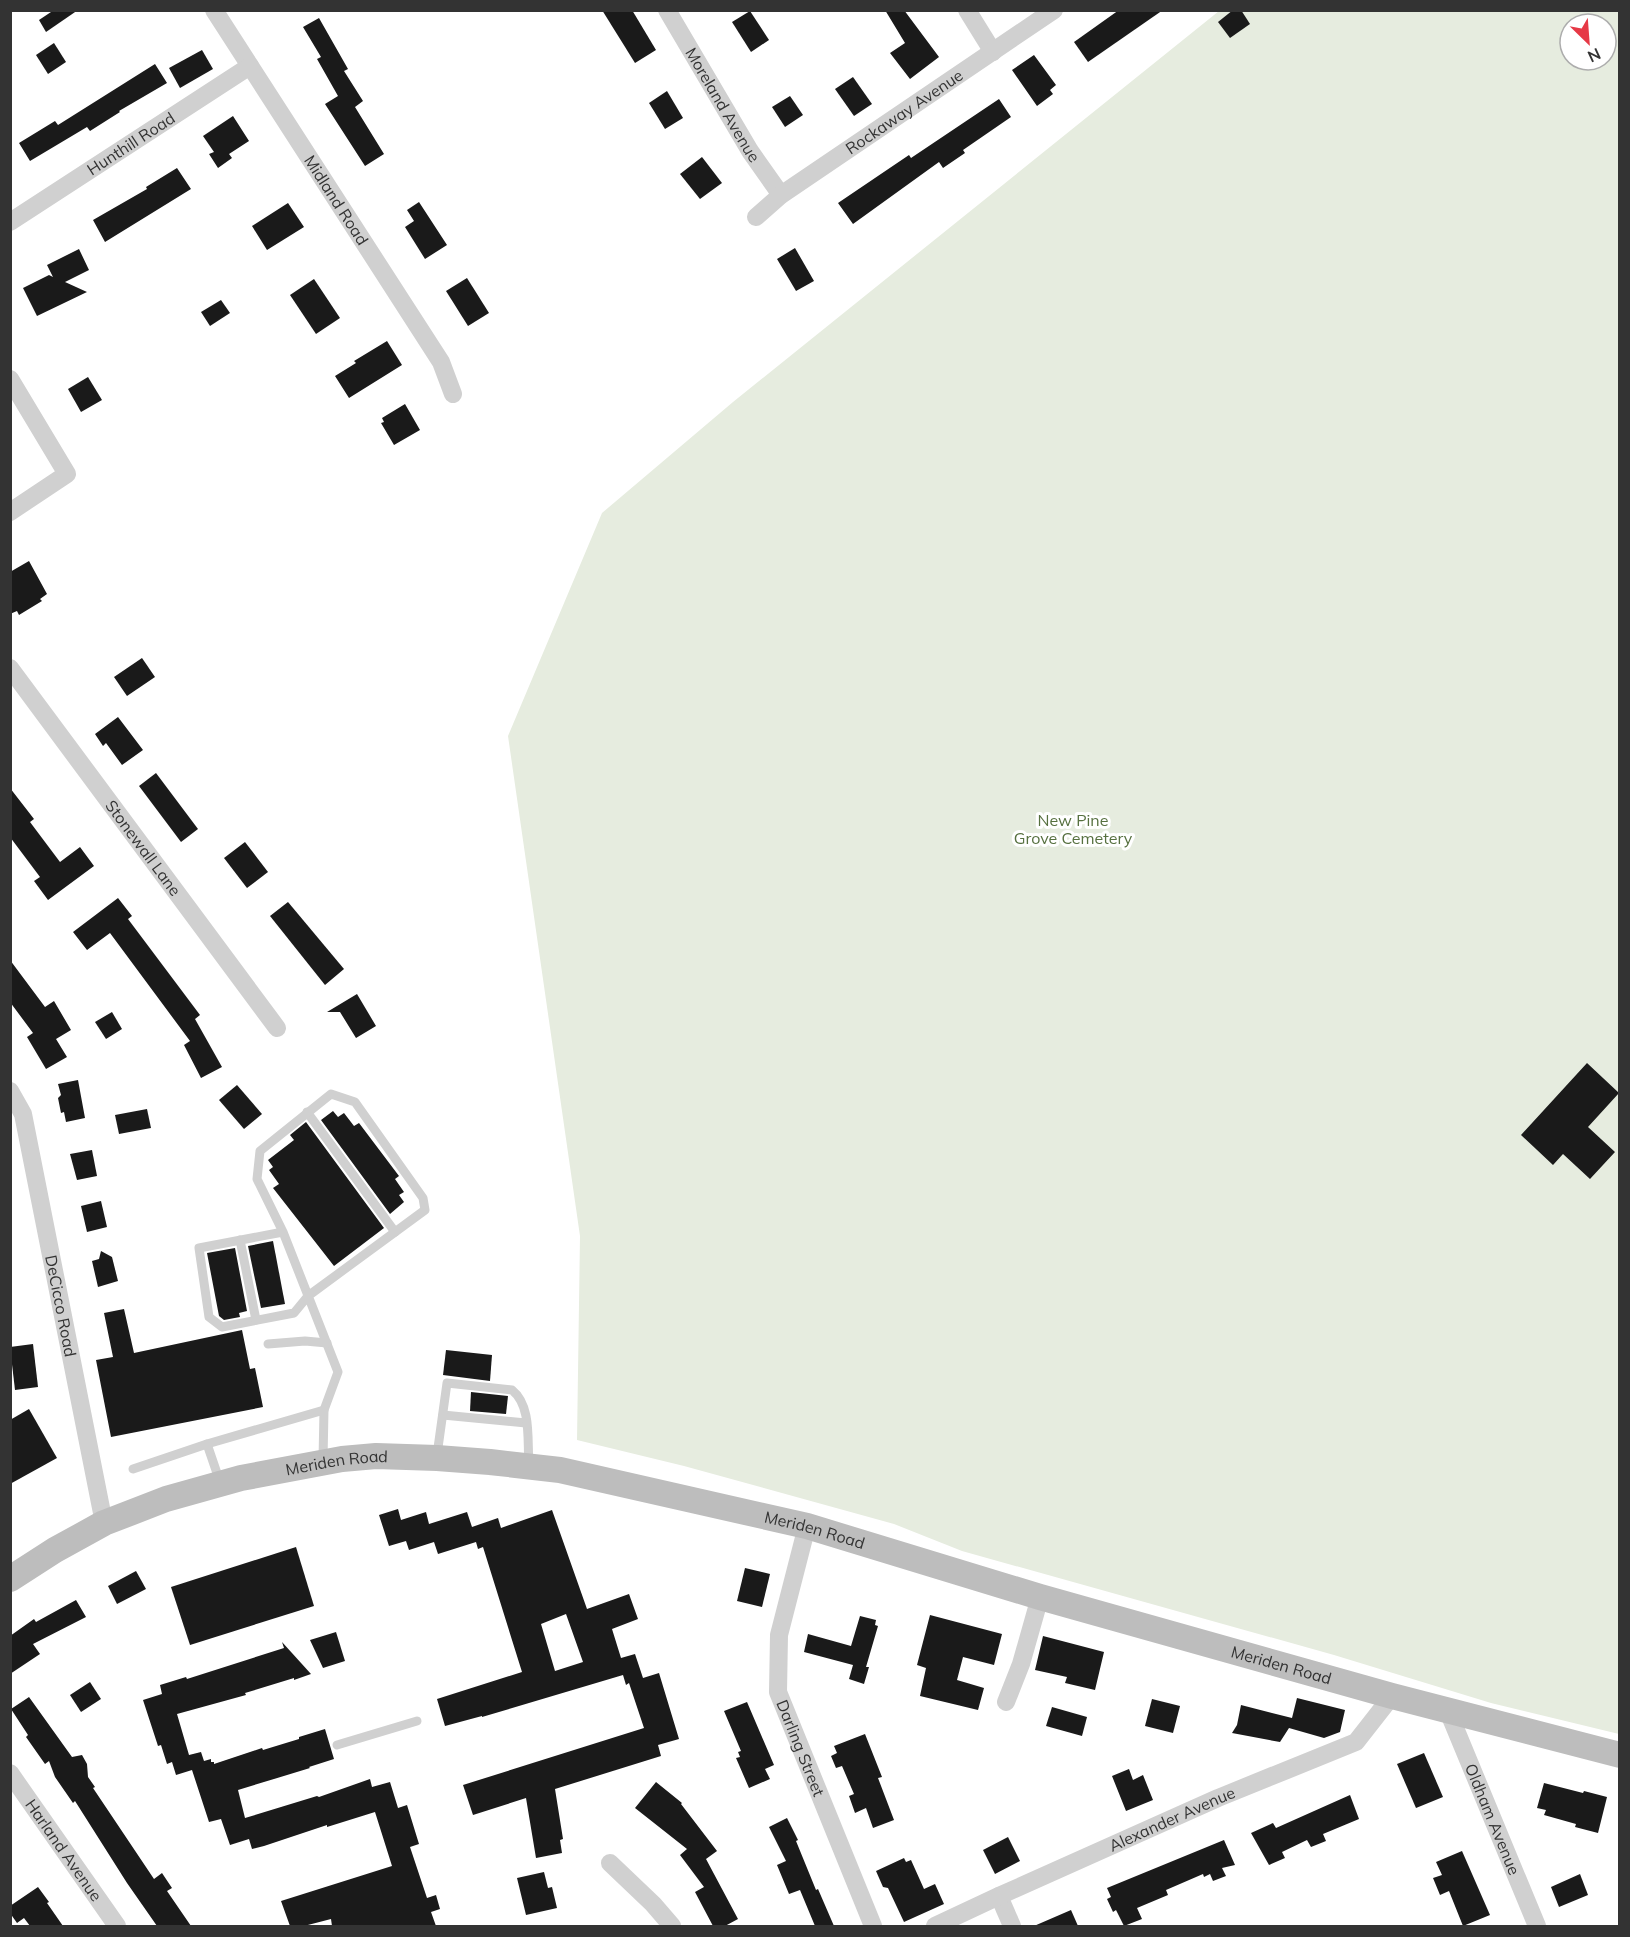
<svg xmlns="http://www.w3.org/2000/svg" width="1630" height="1937" font-family="Mulish,sans-serif">
	<rect width="100%" height="100%" fill="#fff"/>
	<path fill="#e6ecdf" fill-rule="evenodd" d="M1219,11h400v1723l-128,-31 -157,-48 -372,-104 -68,-27 -210,-58 -107,-26 3,-204 -72,-500 94,-223 131,-111zM1570,24h36v36h-36z"/>
	<g fill="#1a1a1a" fill-rule="evenodd">
		<path d="M54,10h24l-32,22 -7,-12z"/>
		<path d="M602,10h30l24,40 -21,13z"/>
		<path d="M885,10h19l35,47 -29,22 -20,-26 15,-10z"/>
		<path d="M1119,10h44l-75,52 -14,-20z"/>
		<path d="M1233,10h8l9,14 -20,14 -12,-16z"/>
		<path d="M750,11l19,29 -18,12 -19,-30z"/>
		<path d="M319,18l29,51 -4,2 19,30 -8,6 29,47 -19,12 -40,-62 13,-8 -21,-37 4,-2 -18,-30z"/>
		<path d="M54,43l12,19 -18,12 -12,-19z"/>
		<path d="M202,50l11,19 -33,19 -11,-20z"/>
		<path d="M1034,55l22,30 -6,5 3,4 -16,12 -25,-36z"/>
		<path d="M155,64l12,19 -48,28 1,1 -30,19 -3,-4 -57,34 -11,-18 36,-22 3,4z"/>
		<path d="M853,77l19,27 -18,12 -19,-27z"/>
		<path d="M667,91l16,27 -18,11 -16,-26z"/>
		<path d="M790,96l13,19 -18,12 -13,-20z"/>
		<path d="M999,99l12,18 -48,33 2,3 -22,15 -4,-6 -86,62 -15,-21 71,-48 2,3z"/>
		<path d="M233,116l16,25 -20,13 3,4 -14,10 -9,-14 5,-2 -11,-16z"/>
		<path d="M702,157l20,26 -22,16 -20,-25z"/>
		<path d="M177,168l14,21 -86,53 -12,-22 54,-31 -1,-2z"/>
		<path d="M419,202l28,43 -22,14 -20,-32 9,-6 -7,-11z"/>
		<path d="M288,203l16,24 -37,23 -15,-24z"/>
		<path d="M795,248l19,33 -18,10 -19,-32z"/>
		<path d="M79,249l10,21 -24,12 22,10 -50,24 -14,-28 26,-13 4,2 -6,-12z"/>
		<path d="M467,278l22,35 -21,13 -22,-35z"/>
		<path d="M314,279l26,39 -24,16 -26,-39z"/>
		<path d="M221,300l9,13 -20,13 -9,-14z"/>
		<path d="M387,341l15,24 -53,33 -14,-22 21,-13 -2,-2z"/>
		<path d="M88,377l14,23 -21,12 -13,-23z"/>
		<path d="M405,404l15,26 -26,15 -13,-22 3,-1 -2,-4z"/>
		<path d="M29,561l18,33 -7,5 2,2 -23,14 -2,-4 -7,3v-42z"/>
		<path d="M142,658l13,19 -28,19 -13,-19z"/>
		<path d="M118,717l25,33 -21,15 -16,-22 -3,3 -8,-12z"/>
		<path d="M156,773l42,56 -17,13 -42,-56z"/>
		<path d="M10,788l24,31 -4,3 30,40 20,-15 14,19 -46,34 -14,-19 6,-4 -30,-40z"/>
		<path d="M245,842l23,30 -21,16 -23,-30z"/>
		<path d="M118,898l14,18 -4,3 72,96 -5,4 27,48 -21,11 -17,-33 6,-4 -80,-108 -23,17 -14,-18z"/>
		<path d="M288,902l56,67 -19,16 -55,-69z"/>
		<path d="M10,960l35,47 9,-6 17,29 -15,9 11,18 -21,12 -19,-32 6,-4 -23,-31z"/>
		<path d="M357,994l19,32 -20,12 -16,-26h-13z"/>
		<path d="M112,1012l10,17 -16,10 -11,-17z"/>
		<path d="M1587,1063l32,30 -31,34 27,25 -25,27 -27,-25 -10,11 -32,-30z"/>
		<path d="M78,1080l7,38 -19,4 -2,-10 -3,1 -3,-15 3,-3 -3,-11z"/>
		<path d="M237,1085l25,29 -18,15 -25,-29z"/>
		<path d="M147,1109l4,19 -32,6 -4,-19z"/>
		<path d="M333,1111l5,6 6,-4 10,13 5,-3 40,53 -4,3 9,13 -5,3 5,7 -14,12 -69,-94z"/>
		<path d="M306,1122l78,106 -50,38 -61,-78 6,-4 -10,-14 4,-3 -5,-7 26,-20 -4,-5z"/>
		<path d="M92,1150l5,26 -20,4 -7,-26z"/>
		<path d="M101,1201l6,26 -20,5 -6,-26z"/>
		<path d="M273,1241l12,63 -24,4 -13,-62z"/>
		<path d="M235,1248l12,63 -8,2 1,4 -16,3 -5,-4 -12,-63z"/>
		<path d="M101,1251l11,6 6,24 -20,6 -6,-26 7,-2z"/>
		<path d="M124,1309l10,44 108,-23 8,39 5,-1 8,39 -152,30 -15,-77 17,-3 -9,-44z"/>
		<path d="M33,1344l5,43 -23,3 -5,-43z"/>
		<path d="M446,1350l46,5 -2,26 -47,-6z"/>
		<path d="M471,1392l37,4 -2,18 -36,-3z"/>
		<path d="M29,1409l28,49 -47,26v-64z"/>
		<path d="M398,1509l3,11 25,-8 3,12 38,-12 5,15 26,-9 3,10 51,-18 35,99 42,-15 9,25 -26,10 9,29 14,-4 8,24 16,-5 20,66 -21,6 3,11 -106,33 8,50 -3,1 2,13 -26,5 -10,-60 -53,17 -10,-30 181,-57 -15,-45 -3,2 -3,-10 -141,42v-1l-37,10 -8,-27 85,-27 -39,-125 -5,2 -2,-7 -38,12 -4,-12 -25,8 -3,-9 -17,5 -10,-31zM566,1614l17,48 -28,9 -14,-47z"/>
		<path d="M296,1547l18,59 -124,39 -19,-58z"/>
		<path d="M745,1568l25,6 -8,33 -25,-6z"/>
		<path d="M136,1571l10,18 -29,15 -9,-18z"/>
		<path d="M76,1600l10,17 -53,27 7,10 -30,20v-38l24,-17 2,3z"/>
		<path d="M930,1615l72,19 -8,31 -31,-8 -6,23 27,8 -6,22 -58,-14 6,-28 -9,-3z"/>
		<path d="M860,1616l16,4 -1,5 3,1 -12,41h3l-5,17 -15,-5 4,-14 -49,-13 4,-18 43,12z"/>
		<path d="M336,1632l9,29 -22,7 -13,-28z"/>
		<path d="M1043,1636l61,16 -9,38 -30,-7 2,-6 -32,-7z"/>
		<path d="M282,1642l29,32 -17,6v-2l-49,15 1,2 -69,19 12,41 12,-3 3,9 7,-2v3h3v2l48,-16 1,2 36,-11v-2l26,-8 9,30 -25,8 1,1 -72,22 7,28 72,-22 2,1 51,-18 2,8 18,-5 8,26 9,-3 12,39 -9,3 17,51 9,-3 4,14 -9,3 5,14h-104l-1,-7 -27,7h-14l-9,-25 111,-35 -17,-54 -48,15v-2l-63,21 -12,3 -3,-10 -19,6 -9,-26 -12,3 -17,-52 -16,5 -4,-13 -5,2 -6,-19 -3,1 -15,-46 19,-6 -2,-9 26,-8 1,2 97,-31z"/>
		<path d="M90,1682l11,17 -20,13 -11,-17z"/>
		<path d="M29,1697l43,60 10,-2 5,9 1,13 7,10 -2,1 61,91 8,-6 10,15 -5,3 24,35h-34l-30,-43 -52,-82 -2,2 -18,-26 -6,-16 -4,3 -19,-27 2,-2 -17,-26z"/>
		<path d="M1297,1698l48,12 -5,22 -16,6 -35,-10 -9,14 -48,-9 5,-8 4,-20 51,13z"/>
		<path d="M1152,1699l28,7 -7,27 -28,-7z"/>
		<path d="M747,1702l27,63 -9,4 5,10 -21,9 -13,-30 4,-1 -2,-5 3,-1 -17,-40z"/>
		<path d="M1052,1707l35,10 -5,19 -36,-10z"/>
		<path d="M865,1734l17,43 -4,1 16,42 -21,8 -7,-20 -11,5 -6,-17 5,-2 -12,-28 -6,2 -5,-12 6,-3 -3,-7z"/>
		<path d="M1424,1753l19,44 -27,11 -19,-44z"/>
		<path d="M1129,1769l4,11 10,-5 10,25 -27,11 -14,-35z"/>
		<path d="M656,1782l26,21 -1,1 36,47 -11,8 32,60 -13,7h-12l-18,-34 9,-5 -24,-32 7,-6 -52,-41z"/>
		<path d="M1544,1783l39,10 1,-2 23,6 -9,36 -23,-6 1,-3 -32,-9 2,-5 -9,-2z"/>
		<path d="M1350,1795l9,24 -36,15 3,7 -15,6 -4,-7 -25,12 3,6 -16,7 -18,-32 22,-10 3,5z"/>
		<path d="M787,1818l11,22 -2,1 20,49 2,-1 16,37h-19l-15,-36 -11,4 -12,-29 9,-4 -17,-34z"/>
		<path d="M1008,1837l12,24 -25,13 -12,-24z"/>
		<path d="M1224,1840l11,25 -13,3 4,8 -13,5 -3,-7 -6,3 -1,-3 -37,16 2,5 -31,13 5,11 -18,7 -8,-16 -3,2 -6,-13 4,-2 -4,-9z"/>
		<path d="M1462,1851l28,64 -27,11 -14,-35 -9,4 -7,-17 9,-3 -6,-13z"/>
		<path d="M904,1858l2,4 5,-2 13,29 11,-5 9,20 -40,18 -16,-34 -5,-1 -7,-16z"/>
		<path d="M544,1872l4,16 4,-1 5,21 -31,7 -9,-37z"/>
		<path d="M1580,1874l8,21 -29,12 -8,-20z"/>
		<path d="M38,1887l11,15 -2,1 16,23h-33l-6,-8 -7,5 -7,-10v-7z"/>
		<path d="M1071,1910l7,16h-44z"/>
	</g>
	<g fill="none" stroke-linecap="round" stroke-linejoin="round">
		<g stroke="#d0d0d0" stroke-width="9">
			<path d="M307,1112l88,120"/>
			<path d="M283,1232l-84,16 10,69 13,10 72,-14 14,-17 117,-86 -2,-12 -68,-96 -24,-8 -71,57 -3,28 26,53 55,140 -14,38"/>
			<path d="M240,1240l16,80"/>
			<path d="M268,1344l37,-3 22,2"/>
			<path d="M443,1415l83,8"/>
			<path d="M437,1455l10,-72 65,7c20,16 15,51 17,74"/>
			<path d="M133,1469l74,-25"/>
			<path d="M220,1482l-13,-38 117,-34 -1,50"/>
			<path d="M337,1745l80,-24"/>
		</g>
		<g stroke="#d0d0d0" stroke-width="18">
			<path id="s1" d="M214,10l227,352 12,32"/>
			<path id="s2" d="M667,10l83,141 31,44"/>
			<path d="M967,10l26,42"/>
			<path id="s3" d="M756,217l25,-22 273,-185"/>
			<path id="s4" d="M10,222l240,-156"/>
			<path d="M10,379l57,95 -57,38"/>
			<path id="s5" d="M10,668l267,360"/>
			<path id="s6" d="M10,1091l13,23 81,409"/>
			<path id="s7" d="M807,1526l-28,109 -1,57 95,234"/>
			<path d="M1006,1702l15,-38 19,-67"/>
			<path id="s8" d="M1448,1711l89,215"/>
			<path id="s9" d="M10,1773l107,153"/>
			<path d="M610,1863l43,41 19,22"/>
			<path d="M999,1896l13,30"/>
			<path id="s10" d="M935,1926l64,-30 219,-98 138,-56 36,-46"/>
		</g>
		<path stroke="#bdbdbd" stroke-width="26" id="s11" d="M10,1579l45,-29 49,-27 62,-24 75,-21 101,-19 34,-3 61,2 53,4 70,8 247,56 233,71 352,99 228,59"/>
	</g>
	<g text-anchor="middle" stroke-width="6" stroke-linejoin="round" paint-order="stroke">
		<g font-size="16" fill="#333" stroke="#fff">
			<text dy="6" stroke="none"><textPath href="#s2" startOffset="110">Moreland Avenue</textPath></text>
			<text dy="6" stroke="none"><textPath href="#s3" startOffset="182">Rockaway Avenue</textPath></text>
			<text dy="6" stroke="none"><textPath href="#s4" startOffset="144">Hunthill Road</textPath></text>
			<text dy="6" stroke="none"><textPath href="#s1" startOffset="226">Midland Road</textPath></text>
			<text dy="6" stroke="none"><textPath href="#s5" startOffset="224">Stonewall Lane</textPath></text>
			<text dy="6" stroke="none"><textPath href="#s6" startOffset="222">DeCicco Road</textPath></text>
			<text dy="6" stroke="none"><textPath href="#s11" startOffset="351">Meriden Road</textPath></text>
			<text dy="6" stroke="none"><textPath href="#s11" startOffset="837">Meriden Road</textPath></text>
			<text dy="6" stroke="none"><textPath href="#s11" startOffset="1323">Meriden Road</textPath></text>
			<text dy="6" stroke="none"><textPath href="#s7" startOffset="230">Darling Street</textPath></text>
			<text dy="6" stroke="none"><textPath href="#s8" startOffset="117">Oldham Avenue</textPath></text>
			<text dy="6" stroke="none"><textPath href="#s10" startOffset="260">Alexander Avenue</textPath></text>
			<text dy="6" stroke="none"><textPath href="#s9" startOffset="94">Harland Avenue</textPath></text>
		</g>
		<g font-size="16" fill="#56703f" stroke="#fff">
			<text x="1073" y="826">New Pine<tspan x="1073" dy="18">Grove Cemetery</tspan></text>
		</g>
	</g>
	<rect width="1630" height="1937" fill="none" stroke="#333333" stroke-width="24"/>
	<g transform="translate(1588 42) rotate(155)"><circle r="28" fill="#ffffff" stroke="#adadad" stroke-width="1.5"/>
	<path d="M0-4.5L10 22L0 15L-10 22Z" fill="#e63946"/>
	<text y="-9" font-size="16" font-weight="bold" text-anchor="middle" fill="#333333">N</text>
	</g>
</svg>
